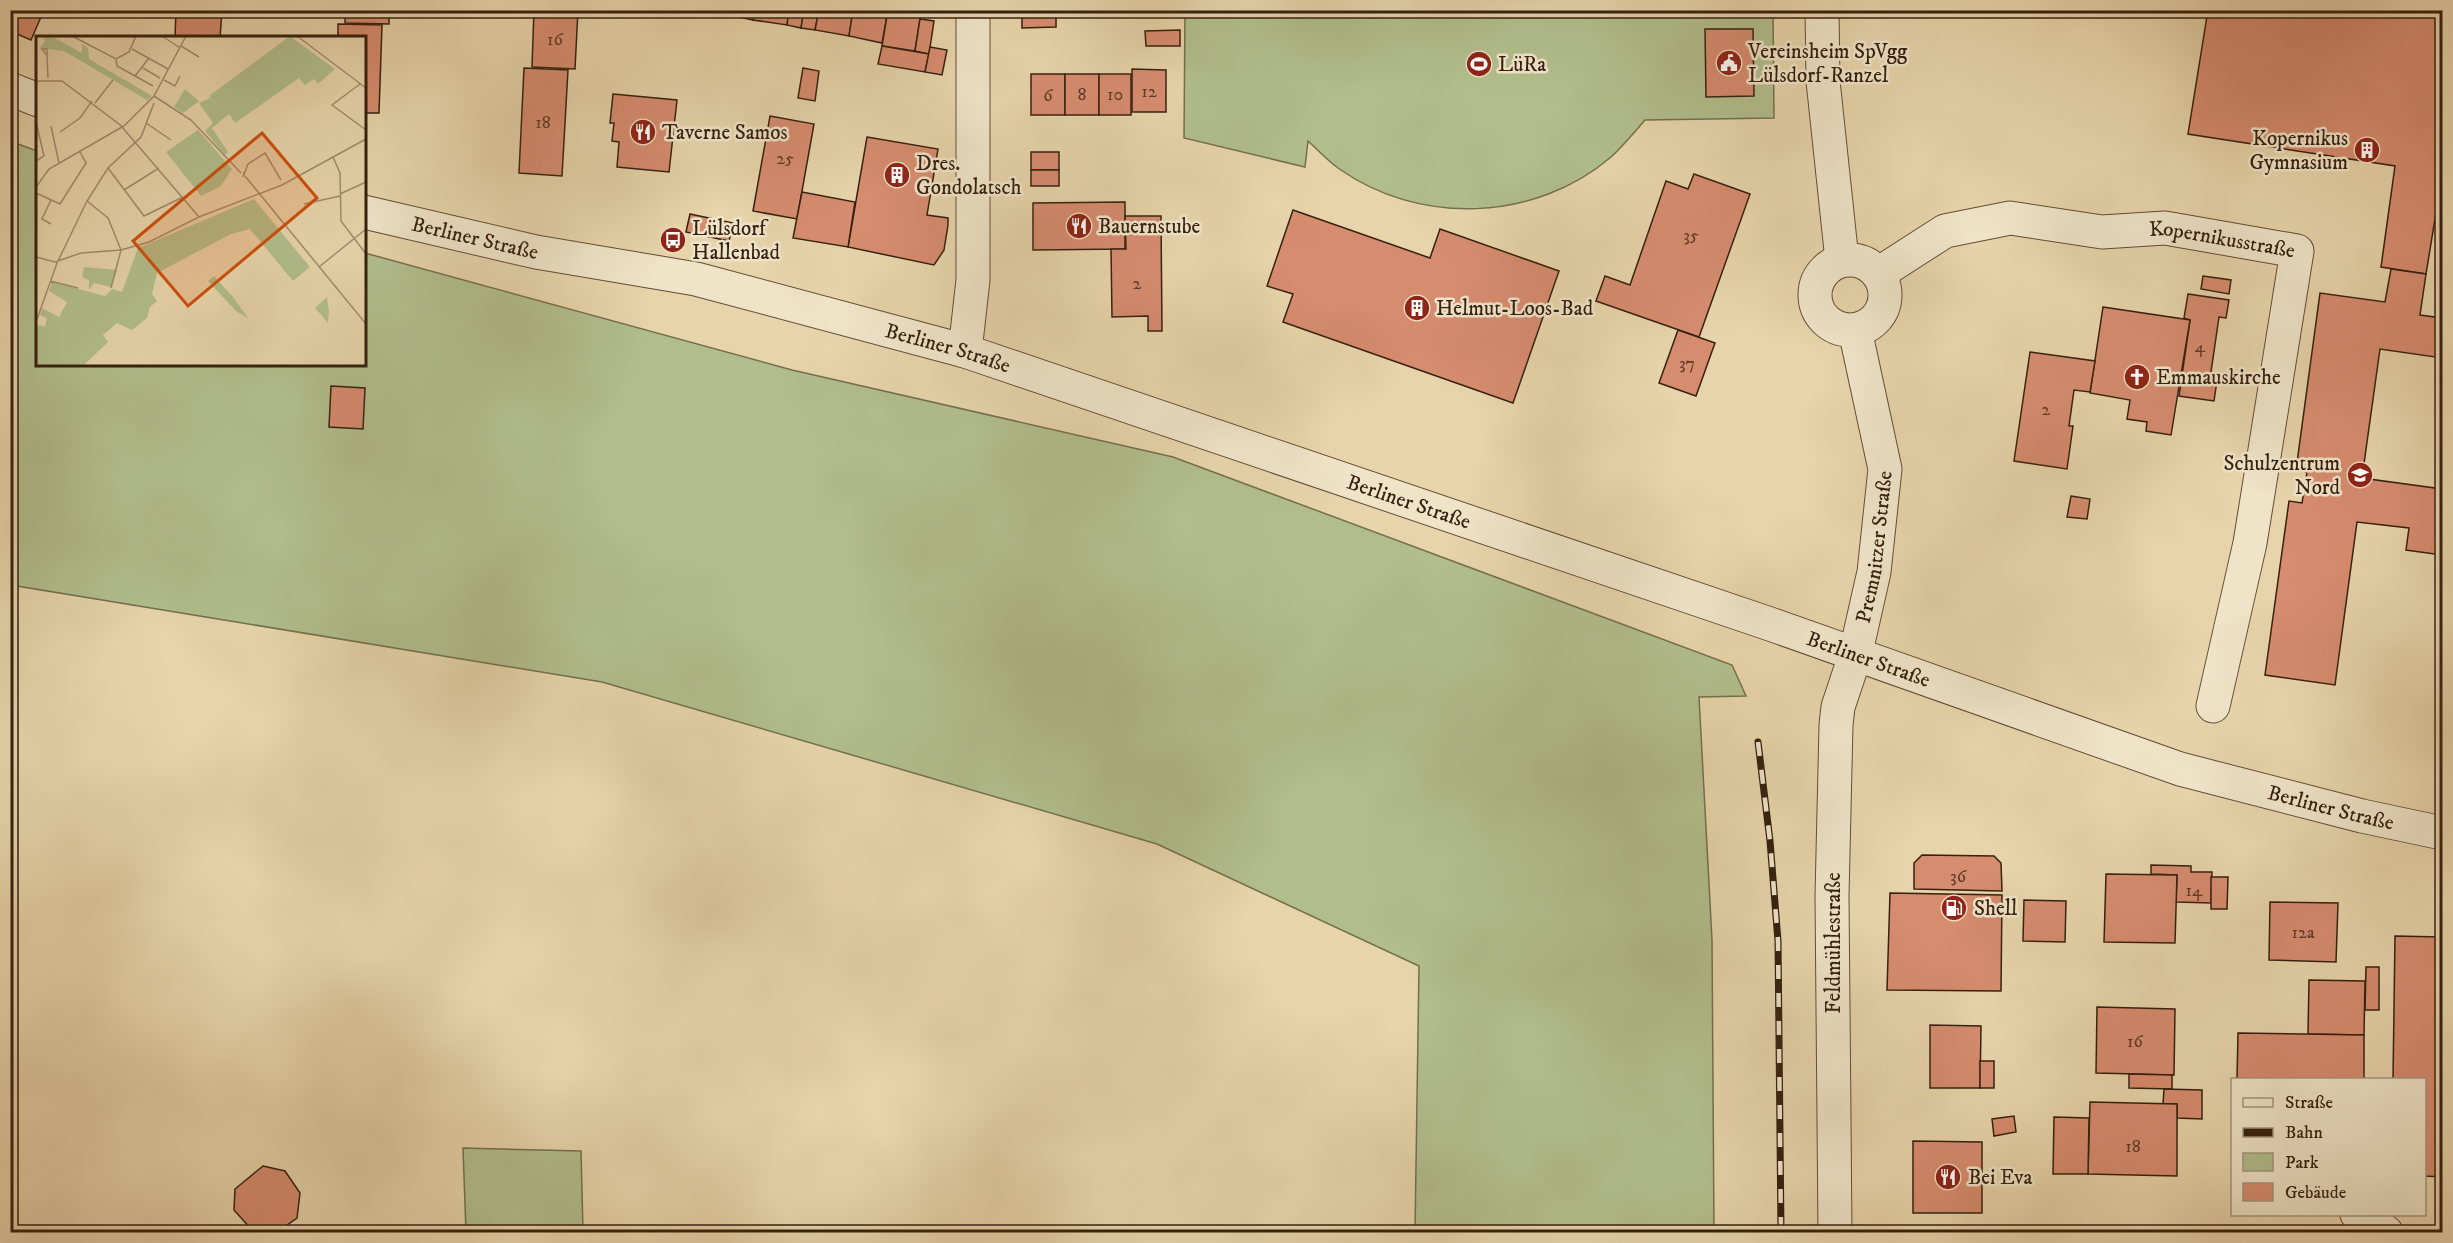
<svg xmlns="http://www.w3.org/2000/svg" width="2453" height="1243" font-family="'IM FELL DW Pica',serif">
	<rect width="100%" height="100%" fill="#e7d4aa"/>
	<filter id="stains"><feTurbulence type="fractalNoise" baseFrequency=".00333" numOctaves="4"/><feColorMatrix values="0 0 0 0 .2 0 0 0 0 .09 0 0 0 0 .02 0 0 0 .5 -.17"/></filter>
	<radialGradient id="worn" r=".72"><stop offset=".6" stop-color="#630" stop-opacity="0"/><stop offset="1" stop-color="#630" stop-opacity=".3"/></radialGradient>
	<g fill="#b1be8c" stroke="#746f4e" stroke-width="1.5">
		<path d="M1185,11h588l1,107 -129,2c-11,13 -22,26 -34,37 -76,65 -192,69 -273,11 -11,-8 -20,-18 -30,-27l-3,26 -121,-29z"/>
		<path d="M10,141l27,10 1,213h326l1,-111 427,117 381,87 559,208 14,31 -47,1 13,243 2,292h-299l4,-266 -262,-122 -555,-162 -591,-97z"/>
		<path d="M463,1148l118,3 2,81h-117z"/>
	</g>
	<g fill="#d68c6f" stroke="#362010" stroke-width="1.5">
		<path d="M10,10h34l-13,30 -21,-9z"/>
		<path d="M176,10h46l-2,28h-45z"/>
		<path d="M345,10h44v14l-44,-1z"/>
		<path d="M534,10h44l-3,59 -43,-2z"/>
		<path d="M721,10h34l-2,10 -33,-7z"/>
		<path d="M755,10h34l-2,15 -34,-5z"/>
		<path d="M789,10h15l-3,18 -14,-3z"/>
		<path d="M804,10h15l-4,20 -14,-2z"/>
		<path d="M819,10h34l-4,26 -34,-6z"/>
		<path d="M853,10h35l-6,33 -33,-7z"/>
		<path d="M888,10l33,2 -6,39 -33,-5z"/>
		<rect x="1727" y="10" width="27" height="7"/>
		<path d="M2208,10h234v166l-16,98 -45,-7 14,-101 -207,-32z"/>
		<path d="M1022,12h34v15l-34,1z"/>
		<path d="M920,19l14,2 -5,33 -14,-3z"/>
		<path d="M338,24l44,1 -3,88h-15v-75h-26z"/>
		<path d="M1705,29h48l1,67 -48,1z"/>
		<path d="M1180,30v16h-34l-1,-15z"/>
		<path d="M882,46l47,8 -4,18 -47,-8z"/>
		<path d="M930,47l17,3 -5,25 -17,-3z"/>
		<path d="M524,68l44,2 -6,106 -43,-3z"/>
		<path d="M803,68l16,3 -4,30 -17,-3z"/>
		<path d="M1132,69l34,1v42h-34z"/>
		<rect x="1031" y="74" width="34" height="41"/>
		<rect x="1065" y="74" width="34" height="41"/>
		<rect x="1099" y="74" width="32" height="41"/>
		<path d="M613,94l64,6 -8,72 -52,-5 2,-25 -7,-1 2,-18h-4z"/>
		<path d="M770,116l44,8 -17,95 -44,-8z"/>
		<path d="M867,137l71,12 -11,66 21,3v7l-4,25 -10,15 -86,-18z"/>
		<rect x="1031" y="152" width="28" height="18"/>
		<rect x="1031" y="170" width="28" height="16"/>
		<path d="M1694,174l56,20 -51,143 -103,-36 9,-25 25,9 36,-104 22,8z"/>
		<path d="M802,192l53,10 -7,45 -55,-9z"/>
		<path d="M1125,202v47l-92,1v-47z"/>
		<path d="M1293,210l137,48 10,-29 119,42 -46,132 -230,-81 10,-28 -26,-8z"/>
		<path d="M690,214l43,9 -4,18 -43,-9z"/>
		<path d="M1125,216h36l1,115h-14v-15l-36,1 -1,-68h15z"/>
		<path d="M2391,269l35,5 -6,41 22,3v40l-62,-9 -18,129 80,11v66l-36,-5 3,-22 -52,-6 -22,163 -70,-10 24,-174 13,2 5,-31 -11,-2 24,-177 65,9z"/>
		<path d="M2203,276l28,4 -2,14 -28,-5z"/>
		<path d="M2188,294l41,6 -3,18 -7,-1 -8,55 7,2 -4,27 -35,-5 11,-76 -6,-2z"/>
		<path d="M2103,307l87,13 -19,115 -25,-4 1,-9 -20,-3 3,-19 -40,-7z"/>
		<path d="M1678,330l37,13 -19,53 -37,-13z"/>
		<path d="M2030,352l65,9 -5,31 -16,-2 -5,36h4l-6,43 -53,-8z"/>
		<path d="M331,386l34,2 -2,41 -34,-2z"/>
		<path d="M2071,496l19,3 -3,20 -20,-2z"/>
		<path d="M1922,855l72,1 7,7 1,28 -88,-2v-26z"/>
		<path d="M2151,865l40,1v6h21l-1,31 -35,-1 1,-27 -26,-1z"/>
		<path d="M2106,874l71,1 -2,68 -71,-1z"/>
		<path d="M2211,877h17l-1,32h-16z"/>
		<path d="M1890,893l112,2 -1,96 -114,-1z"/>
		<path d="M2024,900l42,1 -1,41 -42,-1z"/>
		<path d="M2270,902l68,1 -2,59 -67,-2z"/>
		<path d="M2395,936l47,1v240l-18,-1v-96h-31z"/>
		<path d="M2366,967h13v43h-14z"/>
		<path d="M2309,980l56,1 -1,54 -56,-1z"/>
		<path d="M2097,1007l78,2 -1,66 -78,-2z"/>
		<path d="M1930,1025l51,1 -1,62h-50z"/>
		<path d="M2238,1033l126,2v45h-127z"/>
		<rect x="1980" y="1061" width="14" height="27"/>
		<path d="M2129,1074l43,1v14l-43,-1z"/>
		<path d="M2164,1089l38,1v29l-25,-1v-14h-14z"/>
		<path d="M2090,1102l87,2v72l-89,-2z"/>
		<path d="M2014,1116l2,16 -22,4 -2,-17z"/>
		<path d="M2054,1117l35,1 -1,56h-35z"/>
		<path d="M1913,1141l69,1v71h-69z"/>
		<path d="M263,1166l22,5 15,22 -3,25 -20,14 -25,-2 -18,-20 1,-21z"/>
	</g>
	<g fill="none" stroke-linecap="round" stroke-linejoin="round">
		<g stroke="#624d36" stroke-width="35">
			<g id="minor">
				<path d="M1822,10l1,71 19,179"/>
				<path d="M10,89l28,11"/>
				<path id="s1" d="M364,212l172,40 160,27 269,72 805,273 410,145 182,47 80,17"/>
				<circle cx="1850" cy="295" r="35"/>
				<path id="s2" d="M1878,274l67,-43 65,-13 92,14 63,-4 132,23 -47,292 -37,163"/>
				<path d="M965,351l8,-71v-270"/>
				<path d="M2357,1214l29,18"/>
				<path id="s3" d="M1835,1232l-3,-336 4,-171 2,-18 17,-51 19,-84 11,-103 -30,-139"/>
			</g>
		</g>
		<use href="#minor" stroke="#efe3c8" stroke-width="33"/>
		<g stroke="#362010" stroke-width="7">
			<path id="rail" d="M1758,742l12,99 8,100 3,291"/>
		</g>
		<use href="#rail" stroke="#efe3c8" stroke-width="4.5" stroke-dasharray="14" stroke-linecap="butt"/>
	</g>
	<defs>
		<g id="civic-disc" transform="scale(1.35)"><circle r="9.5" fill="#8f2418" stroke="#efe3c8"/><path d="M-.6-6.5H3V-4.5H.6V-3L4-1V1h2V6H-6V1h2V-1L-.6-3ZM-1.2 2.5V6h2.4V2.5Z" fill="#fff"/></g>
		<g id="stadium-disc" transform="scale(1.35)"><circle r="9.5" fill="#8f2418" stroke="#efe3c8"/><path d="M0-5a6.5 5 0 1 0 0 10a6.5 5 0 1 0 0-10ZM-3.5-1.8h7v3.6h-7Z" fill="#fff"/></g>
		<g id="restaurant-disc" transform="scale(1.35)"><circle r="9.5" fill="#8f2418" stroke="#efe3c8"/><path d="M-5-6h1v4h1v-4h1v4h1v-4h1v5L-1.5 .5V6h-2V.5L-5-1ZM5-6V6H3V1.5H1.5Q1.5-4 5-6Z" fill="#fff"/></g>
		<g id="building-disc" transform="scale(1.35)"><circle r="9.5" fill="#8f2418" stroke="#efe3c8"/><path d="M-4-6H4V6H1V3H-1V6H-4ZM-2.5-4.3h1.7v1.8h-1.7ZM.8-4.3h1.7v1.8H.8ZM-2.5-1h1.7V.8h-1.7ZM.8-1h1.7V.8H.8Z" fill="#fff"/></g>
		<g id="bus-disc" transform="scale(1.35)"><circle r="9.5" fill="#8f2418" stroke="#efe3c8"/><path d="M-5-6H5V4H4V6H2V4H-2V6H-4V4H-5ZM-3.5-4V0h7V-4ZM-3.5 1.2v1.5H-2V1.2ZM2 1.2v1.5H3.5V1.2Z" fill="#fff"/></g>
		<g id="church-disc" transform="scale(1.35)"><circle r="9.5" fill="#8f2418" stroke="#efe3c8"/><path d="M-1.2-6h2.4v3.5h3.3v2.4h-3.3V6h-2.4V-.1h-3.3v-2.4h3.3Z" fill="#fff"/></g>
		<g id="school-disc" transform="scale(1.35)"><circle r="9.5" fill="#8f2418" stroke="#efe3c8"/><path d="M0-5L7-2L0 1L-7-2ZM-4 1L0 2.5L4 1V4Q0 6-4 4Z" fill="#fff"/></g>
		<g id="fuel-disc" transform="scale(1.35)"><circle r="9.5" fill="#8f2418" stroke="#efe3c8"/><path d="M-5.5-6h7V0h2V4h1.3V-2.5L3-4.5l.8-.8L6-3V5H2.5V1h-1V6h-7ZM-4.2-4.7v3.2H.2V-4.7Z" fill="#fff"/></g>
	</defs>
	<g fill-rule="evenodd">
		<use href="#civic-disc" x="1729" y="63"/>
		<use href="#stadium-disc" x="1479" y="64"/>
		<use href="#restaurant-disc" x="643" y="132"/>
		<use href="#building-disc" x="2367" y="150"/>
		<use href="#building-disc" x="897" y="175"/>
		<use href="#restaurant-disc" x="1079" y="226"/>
		<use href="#bus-disc" x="673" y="240"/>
		<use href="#building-disc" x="1417" y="308"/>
		<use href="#church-disc" x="2137" y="377"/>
		<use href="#school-disc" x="2360" y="475"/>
		<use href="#fuel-disc" x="1954" y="908"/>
		<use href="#restaurant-disc" x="1948" y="1177"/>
	</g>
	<g text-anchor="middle" stroke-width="5" stroke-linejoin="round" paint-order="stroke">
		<g font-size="18" fill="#5e3b28">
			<text x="555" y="45">16</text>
			<text x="1149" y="97">12</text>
			<text x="1082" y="100">8</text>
			<text x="1115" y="100">10</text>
			<text x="1048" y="101">6</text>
			<text x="543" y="128">18</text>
			<text x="785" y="164">25</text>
			<text x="1691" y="241">35</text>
			<text x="1137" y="289">2</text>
			<text x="2200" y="352">4</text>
			<text x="1687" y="369">37</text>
			<text x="2046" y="415">2</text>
			<text x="1958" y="882">36</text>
			<text x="2194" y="896">14</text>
			<text x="2303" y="938">12a</text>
			<text x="2135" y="1047">16</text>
			<text x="2133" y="1152">18</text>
		</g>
		<g font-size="21" fill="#362010" stroke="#efe3c8" text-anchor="start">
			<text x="1748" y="58">Vereinsheim SpVgg<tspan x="1748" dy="24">Lülsdorf-Ranzel</tspan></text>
			<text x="1498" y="71">LüRa</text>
			<text x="662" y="139">Taverne Samos</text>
			<text x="2348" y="145" text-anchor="end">Kopernikus<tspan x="2348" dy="24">Gymnasium</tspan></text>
			<text x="916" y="170">Dres.<tspan x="916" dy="24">Gondolatsch</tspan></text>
			<text x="1098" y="233">Bauernstube</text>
			<text x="692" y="235">Lülsdorf<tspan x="692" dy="24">Hallenbad</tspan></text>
			<text x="1436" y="315">Helmut-Loos-Bad</text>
			<text x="2156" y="384">Emmauskirche</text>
			<text x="2340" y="470" text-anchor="end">Schulzentrum<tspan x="2340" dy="24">Nord</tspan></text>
			<text x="1974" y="915">Shell</text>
			<text x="1968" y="1184">Bei Eva</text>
		</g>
		<g font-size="21" fill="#362010" stroke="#efe3c8">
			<text dy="7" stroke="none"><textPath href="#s1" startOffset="114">Berliner Straße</textPath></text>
			<text dy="7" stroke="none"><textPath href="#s2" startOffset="360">Kopernikusstraße</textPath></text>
			<text dy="7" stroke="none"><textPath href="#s1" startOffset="600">Berliner Straße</textPath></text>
			<text dy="7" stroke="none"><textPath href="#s1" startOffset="1086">Berliner Straße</textPath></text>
			<text dy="7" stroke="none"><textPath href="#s3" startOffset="690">Premnitzer Straße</textPath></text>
			<text dy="7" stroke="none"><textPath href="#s1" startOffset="1572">Berliner Straße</textPath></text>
			<text dy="7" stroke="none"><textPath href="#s1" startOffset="2058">Berliner Straße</textPath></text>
			<text transform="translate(1833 943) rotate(-90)" y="7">Feldmühlestraße</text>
		</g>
	</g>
	<g transform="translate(36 36)">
		<rect width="330" height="330" fill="#e7d4aa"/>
		<path d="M6,0h9l31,17v-9l6,4 1,11 63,37 -5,4 -83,-49 -24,-3 5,-7zM254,0l45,33 -17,15 -4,-5 -9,6 -6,-7 -64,45 -6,-9 -17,14 16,24 -3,3 -20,-24 8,-8 -14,-20 11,-5 9,9 -10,-11zM149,53l14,12 -16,12 -9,-6zM162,94l34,39 -11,17 -20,10 -35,-44zM218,163l56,68 -17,14 -43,-52 -19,5 -74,39 -5,21 5,7 -7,6 -3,11 -15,12 -15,-7 -14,12 5,7 -25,24h-47v-36l2,-5 7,2 2,-9 -7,-3 2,-7 17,9 8,-15 -18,-11 3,-9 53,14 7,-7 10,3 16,-44zM48,231l33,3 -6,17 -17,-4 -5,7v-10l-7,-3zM178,240l19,21 15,21 -12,-7 -28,-30zM291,261l2,14 -1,12 -13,-15z" fill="#b1be8c"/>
		<path fill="none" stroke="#a08c6c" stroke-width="1.5" d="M36,0l44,23 13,-7 7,-16M126,0l18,12M261,0l69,52M145,10l18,11M6,13h5v6l-1,-1zM96,13l36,20M11,19l1,23M80,23l1,7 36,20M107,32l17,10M99,40l14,-18M128,44l11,6 5,-10M0,45h26l61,46 31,-31 32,-60M324,48l-28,21 34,25M118,60l37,24 50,53M59,67l18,-23M0,86l8,34 -8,5M110,87l25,17M15,90l8,37M86,91l77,90M24,96l20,-14 12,-17M297,121l7,16 1,48 25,33M72,132l36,48 39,-19M208,136l-1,5 5,-13 17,-11 16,27M209,140l121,148M0,151l13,-18 73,-42M88,154l35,-22M0,157l24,11 26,-41 -6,-11M304,158l26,-12M15,164l-9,19 9,5M51,165l21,17 13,32 -10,38M268,168l36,-8M0,221l19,5 26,-9 40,-3 28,-8 50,-25 83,-32 84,-46M283,231l47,-38M14,245l28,7M0,286l21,-59 30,-62 21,-33 33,-31 13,-34"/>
		<path fill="#cd500d" fill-opacity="0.15" stroke="#cd500d" stroke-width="3" d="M226,97l55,65 -129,108 -55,-65z"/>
		<rect width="330" height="330" fill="none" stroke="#362010" stroke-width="3"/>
	</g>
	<rect width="2453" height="1243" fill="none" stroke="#e7d4aa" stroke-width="36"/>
	<rect x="12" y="12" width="2429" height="1219" fill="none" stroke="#362010" stroke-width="3"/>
	<rect x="18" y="18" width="2417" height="1207" fill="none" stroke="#362010" stroke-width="1.5"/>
	<rect x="2231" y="1078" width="195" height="138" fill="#efe3c8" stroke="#a5957e" stroke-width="1.5"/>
	<rect x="2243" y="1098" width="30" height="9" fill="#efe3c8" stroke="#a5957e" stroke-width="1.5"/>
	<text x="2285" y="1108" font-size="18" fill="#362010">Straße</text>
	<rect x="2243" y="1128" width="30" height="9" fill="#362010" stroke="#a5957e" stroke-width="1.5"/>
	<text x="2285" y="1138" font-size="18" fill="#362010">Bahn</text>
	<rect x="2243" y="1153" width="30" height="18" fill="#b1be8c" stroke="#a5957e" stroke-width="1.5"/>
	<text x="2285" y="1168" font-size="18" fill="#362010">Park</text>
	<rect x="2243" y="1183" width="30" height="18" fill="#d68c6f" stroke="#a5957e" stroke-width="1.5"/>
	<text x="2285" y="1198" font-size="18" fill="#362010">Gebäude</text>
	<rect width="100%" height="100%" filter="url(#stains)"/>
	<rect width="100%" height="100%" fill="url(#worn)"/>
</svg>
